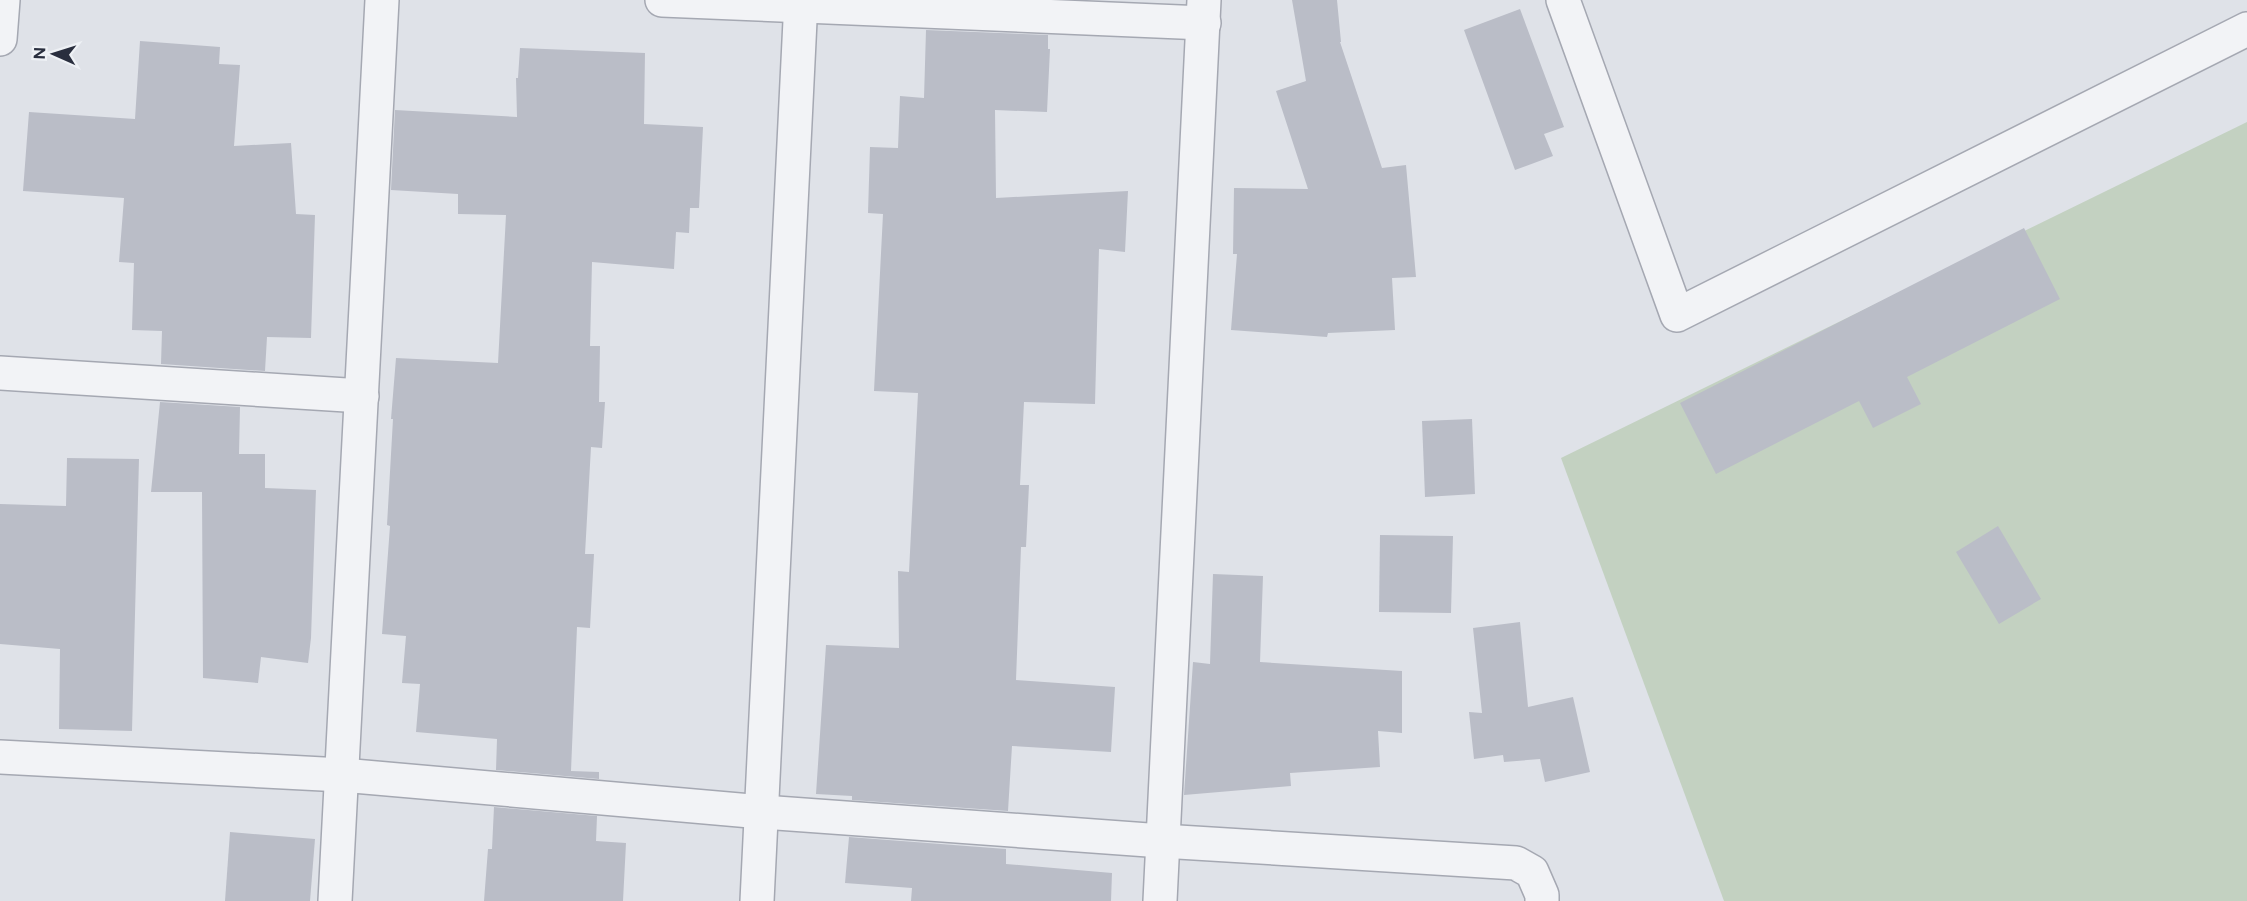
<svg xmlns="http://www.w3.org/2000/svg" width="2247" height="901" font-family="Figtree,sans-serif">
	<rect width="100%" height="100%" fill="#dfe2e8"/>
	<path fill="#c3d1c1" d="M2247,122v779h-523l-163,-443z"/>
	<g fill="#babdc7">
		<path d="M1292,0h45l4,42h-1l42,126 24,-3 10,112 -24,1 3,52 -67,3 -1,4 -96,-7 6,-76h-4l1,-66 74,1 -32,-98 30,-10z"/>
		<path d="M1520,9l44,118 -20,7 9,22 -38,14 -51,-140z"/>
		<path d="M926,30l122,5v14h2l-3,63 -52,-2 1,88 132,-7 -3,61 -26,-3 -4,155 -71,-2 -4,83h9l-3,62h-5l-5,133 99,7 -4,65 -99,-6 -4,65 -156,-11v-4l-36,-2 10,-149 73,3 -1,-77 11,1 9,-179 -44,-2 9,-177 -15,-1 2,-66 28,1 2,-52 24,2z"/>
		<path d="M140,41l80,6 -1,17 21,1 -6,81 57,-3 5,71 19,1 -4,123 -44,-1 -2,34 -104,-7 1,-33 -30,-1 2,-67 -15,-1 5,-64 -101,-7 6,-79 106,7z"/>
		<path d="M520,48l125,5 -1,71 59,3 -4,81h-9l-1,25 -13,-1 -2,37 -82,-7 -2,84h10l-1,56h6l-3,46 -11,-1 -6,107h9l-4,74 -13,-1 -6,144 28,1v7l-103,-9 1,-31 -81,-7 4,-48 -18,-1 4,-47 -24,-2 8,-108 -3,-1 6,-106h-2l5,-61 102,5 8,-148 -48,-1v-20l-67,-4 4,-80 122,7 -1,-39h2z"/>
		<path d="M2024,228l36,71 -153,78 14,27 -48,24 -14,-27 -143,73 -36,-71z"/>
		<path d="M160,402l80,5 -1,47h26v34l51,2 -5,148 -3,25 -47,-6 -3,26 -55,-5 -1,-186h-51z"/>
		<path d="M1472,419l3,75 -50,3 -3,-76z"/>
		<path d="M67,458l72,1 -7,272 -73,-2 1,-80 -60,-5v-140l66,2z"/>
		<path d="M1998,526l43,73 -42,25 -43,-72z"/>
		<path d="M1380,535l73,1 -2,77 -72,-1z"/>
		<path d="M1213,574l50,2 -3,86 142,9v62l-24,-2 2,36 -90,6 1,13 -107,9 9,-133 17,2z"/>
		<path d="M1520,622l8,85 45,-10 17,75 -45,10 -5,-23 -36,3 -1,-7 -29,4 -5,-47 13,1 -9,-85z"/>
		<path d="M494,807l103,9 -1,25 30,2 -3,58h-139l4,-52h4z"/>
		<path d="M230,832l85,7 -5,62h-85z"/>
		<path d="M849,837l157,12v15l106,9 -1,28h-200l1,-13 -67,-5z"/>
	</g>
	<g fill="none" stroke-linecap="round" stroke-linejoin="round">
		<g stroke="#a5a8b2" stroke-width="36">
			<g id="street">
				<path d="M662,0l542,23"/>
				<path d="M1563,0l114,315 570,-286"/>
				<path d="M0,39l3,-39"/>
				<path d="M0,373l362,23"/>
				<path d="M0,757l342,18 420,37 400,29 354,22 16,9 10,23v6"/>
				<path d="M335,901l47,-901"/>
				<path d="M757,901l44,-901"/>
				<path d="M1160,901l44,-901"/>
			</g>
		</g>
		<use href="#street" stroke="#f2f3f6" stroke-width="33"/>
	</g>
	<g transform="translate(54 54) rotate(273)" stroke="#eef1f5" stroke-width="4.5" paint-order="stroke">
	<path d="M0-4.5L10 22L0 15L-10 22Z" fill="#292e3e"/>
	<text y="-9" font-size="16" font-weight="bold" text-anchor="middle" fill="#292e3e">N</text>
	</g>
</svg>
